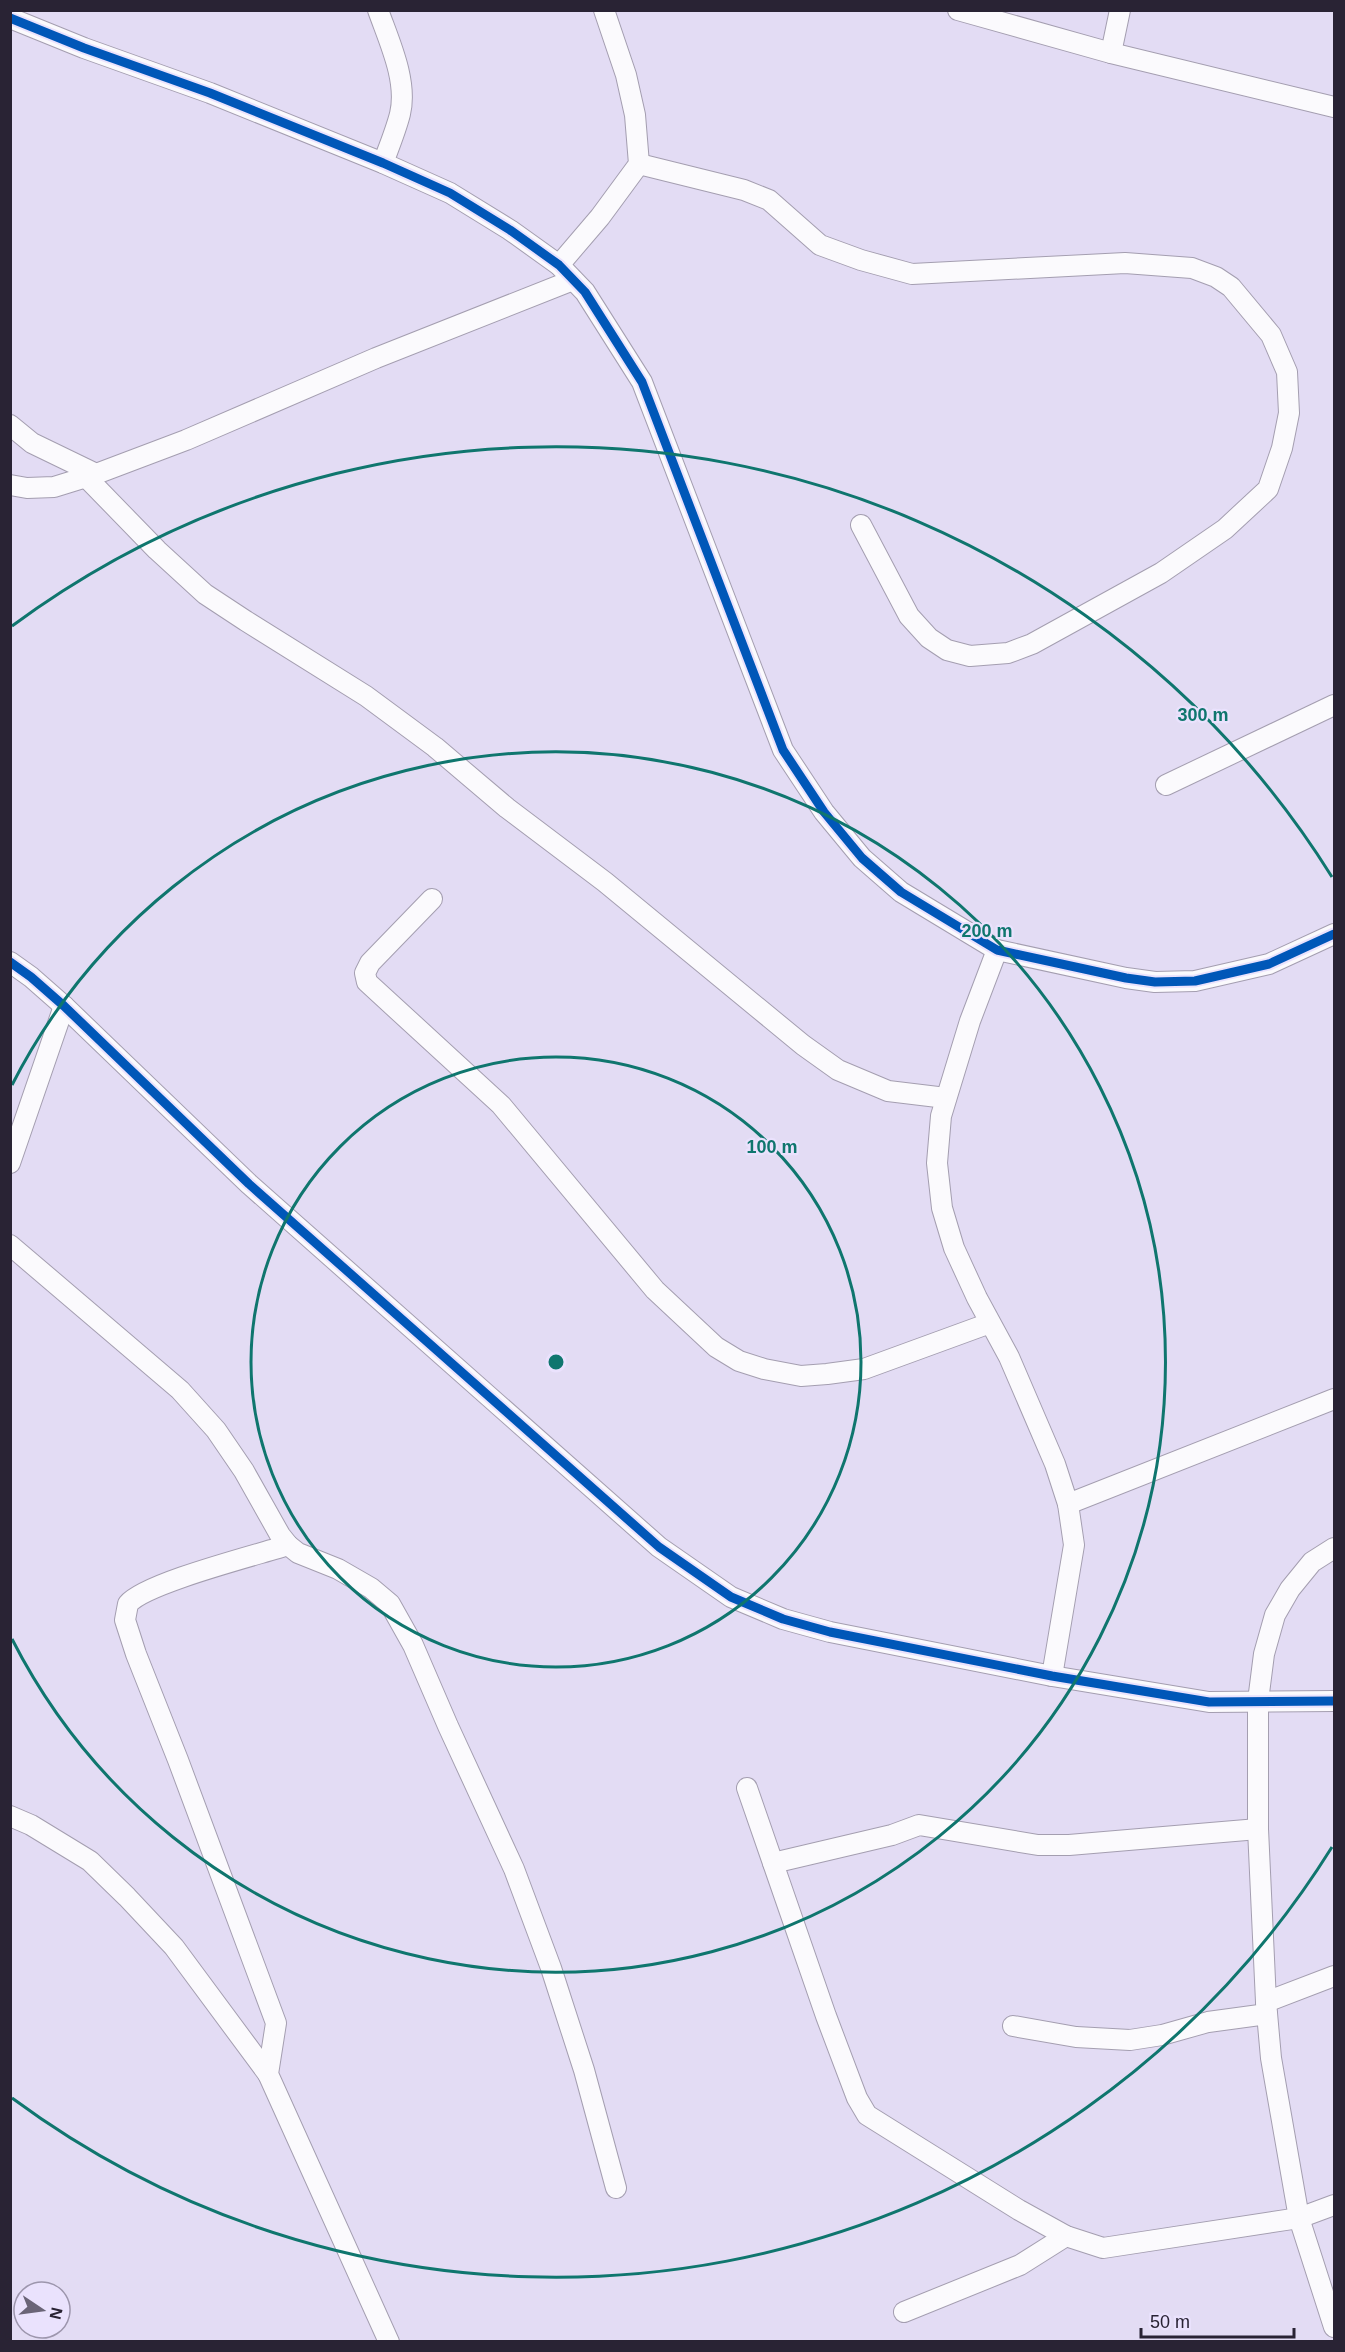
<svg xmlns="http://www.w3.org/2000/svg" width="1345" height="2352" font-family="Arial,sans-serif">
	<rect width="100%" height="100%" fill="#e3dcf4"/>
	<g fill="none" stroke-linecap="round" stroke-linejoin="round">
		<g stroke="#a49eb0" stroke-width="22">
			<g id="minor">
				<path d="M378,10c11,31 30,71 22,104 -4,16 -11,33 -17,49"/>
				<path d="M958,10l153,43 223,54"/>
				<path d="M10,18l74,30 126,45 173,70 67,30 60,37 49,35 26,27 57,90 141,368 41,62 38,46 39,34 96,58 129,28 29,4 40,-1 74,-17 65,-30"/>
				<path d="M1111,53l9,-43"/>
				<path d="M639,164l105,26 25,10 51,45 41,15 51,14 213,-11 67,5 24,9 15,10 40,48 16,37 2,41 -7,35 -14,41 -43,40 -64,44 -129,71 -24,9 -38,3 -23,-6 -18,-12 -20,-22 -48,-91"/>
				<path d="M559,265l41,-48 39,-53 -4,-49 -9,-40 -22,-65"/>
				<path d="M10,425l22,18 64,31"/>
				<path d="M86,477l71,73 48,44 41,27 120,75 69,51 72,61 98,74 198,163 35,25 50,21 58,7"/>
				<path d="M10,485l17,3 27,-1 42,-13 90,-34 190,-82 197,-78"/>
				<path d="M1166,785l168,-80"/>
				<path d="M432,899l-62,64 -5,10 2,9 134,123 154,185 61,57 23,14 25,8 37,7 26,-2 37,-5 126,-46"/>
				<path d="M997,950l-27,71 -29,95 -4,47 5,45 12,40 23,50 32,59 46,107 13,40 6,41 -22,131"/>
				<path d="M10,962l21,15 33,29 185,178 410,363 72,50 52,22 47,13 222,44 157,26 125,-1"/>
				<path d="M10,1163l54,-157"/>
				<path d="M10,1245l170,145 36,40 28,41 36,64 8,10 10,8 40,16 33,19 19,16 23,41 35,81 66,143 37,99 33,102 32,118"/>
				<path d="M1068,1504l266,-105"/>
				<path d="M288,1545c-31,10 -143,38 -160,59l-3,16 11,34 42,106 98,263 -8,51 121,268"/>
				<path d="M1334,1548l-22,14 -22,27 -15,26 -11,39 -6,47v128l8,173 5,56 28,160 35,109"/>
				<path d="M747,1788l79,228 31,82 10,17 152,95 47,26 37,12 196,-30 35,-13"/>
				<path d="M10,1816l21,9 59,36 37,36 47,50 94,127"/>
				<path d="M773,1863l119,-28 27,-10 119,20h31l189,-16"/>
				<path d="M1266,2002l68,-26"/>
				<path d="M1013,2026l63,11 54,3 32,-5 46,-13 59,-8"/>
				<path d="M904,2312l116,-47 46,-29"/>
			</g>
		</g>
		<use href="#minor" stroke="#fbfafd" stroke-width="20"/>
		<g stroke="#eae2fd" stroke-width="13">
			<g id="cycleway">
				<path d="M10,18l74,30 126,45 173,70 67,30 60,37 49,35 26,27 57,90 141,368 41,62 38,46 39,34 96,58 129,28 29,4 40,-1 74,-17 65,-30"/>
				<path d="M10,962l21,15 33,29 185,178 410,363 72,50 52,22 47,13 222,44 157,26 125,-1"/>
			</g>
		</g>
		<use href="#cycleway" stroke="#0057b8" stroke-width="9"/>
	</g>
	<g fill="none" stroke="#0f766e" stroke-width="3">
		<circle cx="556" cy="1362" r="305"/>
		<path d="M12 1085A610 610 0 1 1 12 1639"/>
		<path d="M1332 1847A915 915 0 0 1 12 2098M12 626A915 915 0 0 1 1332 877"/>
	</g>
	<circle cx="556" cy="1362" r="9" fill="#0f766e" stroke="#eae2fd" stroke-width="3"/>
	<g font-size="18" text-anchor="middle" font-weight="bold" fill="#0f766e" stroke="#eae2fd" stroke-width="4.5" stroke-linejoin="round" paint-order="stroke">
		<text x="1203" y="721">300 m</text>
		<text x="987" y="937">200 m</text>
		<text x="772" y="1153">100 m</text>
	</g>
	<rect width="1345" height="2352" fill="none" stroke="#292334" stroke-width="24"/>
	<g transform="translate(42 2310) rotate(103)"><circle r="28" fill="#eae2fd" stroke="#9d96ad" stroke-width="1.5"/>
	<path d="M0-4.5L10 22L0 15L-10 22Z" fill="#6a6477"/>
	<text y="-9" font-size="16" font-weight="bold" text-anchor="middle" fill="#292334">N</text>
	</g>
	<path d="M1141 2328v9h153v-9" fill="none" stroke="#292334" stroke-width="3"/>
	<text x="1150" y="2328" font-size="18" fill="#292334" stroke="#eae2fd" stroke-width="4.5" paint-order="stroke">50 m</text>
</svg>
